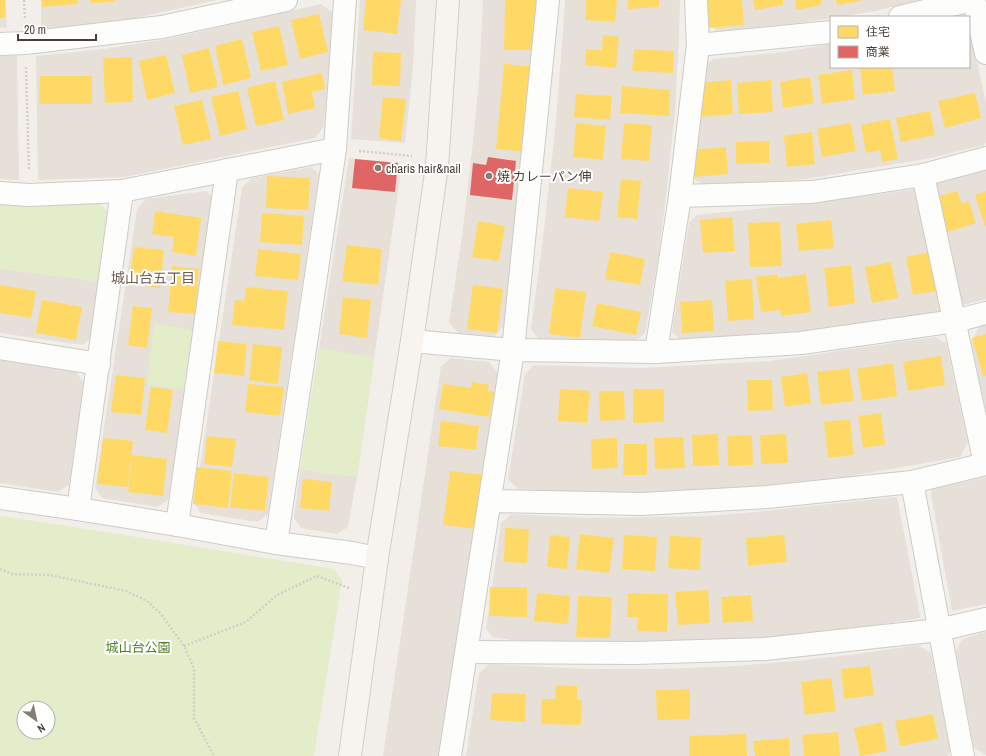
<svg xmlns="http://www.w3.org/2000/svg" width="986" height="756" font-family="'Archivo Narrow','Noto Sans JP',sans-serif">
	<rect width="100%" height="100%" fill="#f2efeb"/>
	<g fill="#e6e0d8">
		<path d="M0,0h6l1,28h-7z"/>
		<path d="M41,0h176l-108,24 -62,4 -6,-3z"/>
		<path d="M360,0h56l-3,68 -8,75 -54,-4z"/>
		<path d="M483,0h56l-34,325 -11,11 -36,-3 -9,-11 13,-86 10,-85 7,-71z"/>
		<path d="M565,0h115l-1,38 -4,74 -8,75 -9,73 -13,73 -11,9 -95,-3 -8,-10 13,-99 11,-99 7,-87z"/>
		<path d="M705,0h214l-43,11 -84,13 -75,7 -12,-9z"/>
		<path d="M321,4l12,9 -9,113 -9,12 -190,39 -87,3 -2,-124 68,-7 68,-11z"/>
		<path d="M969,26l17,76v41l-2,2 -53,13 -125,21 -98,8 -14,-8 9,-111 10,-9 70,-7 48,-8v23h138z"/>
		<path d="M0,55l17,1 2,124 -19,-1z"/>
		<path d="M349,158l53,6 -45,313 -9,50 -11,7 -36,-6 -7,-10 6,-48z"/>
		<path d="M311,167l8,7 -51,340 -10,8 -57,-9 -6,-9 1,-11 46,-305 10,-10z"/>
		<path d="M986,170v129l-27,7 -24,-122z"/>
		<path d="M917,189l28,121 -71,14 -94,11 -100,5 -8,-9 17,-108 8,-8 116,-12z"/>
		<path d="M206,191l8,7 -28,191 -18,111 -11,7 -55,-9 -7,-10 42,-279 9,-10z"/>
		<path d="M100,204l10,11 -19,123 -9,7 -82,-12v-128z"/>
		<path d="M986,325v85l-15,-68 8,-15z"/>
		<path d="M935,337l11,6 22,99 -8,15 -149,26 -157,11 -56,-1 -80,-4 -10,-10 17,-105 9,-9 106,3 130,-7z"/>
		<path d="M451,358l38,4 9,11 -58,383h-57l58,-390z"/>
		<path d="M0,360l76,12 8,11 -15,102 -11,7 -58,-9z"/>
		<path d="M986,477v127l-34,7 -21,-116 1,-6z"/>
		<path d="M897,497l23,118v3l-77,13 -62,6 -62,5 -129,3 -79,-5 -18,-3 -7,-8 15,-106 11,-9 76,4 75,-1 46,-1 45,-4z"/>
		<path d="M986,632v123l-12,-7 -18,-97 6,-12z"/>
		<path d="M918,645l13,8 19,98 -3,5h-481l13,-83 11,-9 97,5h74l74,-3 61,-5 61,-7z"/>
	</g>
	<g fill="#e3edc9" fill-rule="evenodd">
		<path d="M100,204l10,11 -9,67 -101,-13v-64z"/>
		<path d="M154,324l40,6 -8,59 -39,-4z"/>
		<path d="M319,348l55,9 -17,120 -57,-7z"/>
		<path d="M0,516l68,10 266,43 8,11 -28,176h-314zM24,708h24v24h-24z"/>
	</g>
	<g fill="#ffd966">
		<rect x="0" y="0" width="5" height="18"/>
		<path d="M42,0h36v4l-36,3z"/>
		<path d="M90,0h25v2l-24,1z"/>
		<path d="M366,0h35l-4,34 -34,-4z"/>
		<path d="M505,0h34l-1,50h-34z"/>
		<path d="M586,0h31l-2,22 -30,-2z"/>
		<path d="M628,0h31v7l-31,2z"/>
		<path d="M707,0h35l2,25 -35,3z"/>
		<path d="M753,0h30v5l-28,5z"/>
		<path d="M795,0h26l1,5 -26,5z"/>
		<path d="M836,0h24v1l-23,4z"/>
		<path d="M319,14l9,38 -28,7 -9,-39z"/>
		<path d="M279,26l9,39 -27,6 -9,-39z"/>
		<path d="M603,35l16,2 -3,31 -31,-3 1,-16 16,1z"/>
		<path d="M242,39l9,39 -28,7 -8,-39z"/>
		<path d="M209,48l9,39 -28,6 -8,-38z"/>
		<path d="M634,49l40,2 -1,22 -41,-2z"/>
		<path d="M373,52l28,1 -1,33 -28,-1z"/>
		<path d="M166,55l9,38 -28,7 -8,-39z"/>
		<path d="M132,57l1,45 -28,1 -2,-45z"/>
		<path d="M504,64l33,3 -8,85 -33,-3z"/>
		<path d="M860,67h32l3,24 -32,4z"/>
		<path d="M852,70l3,29 -33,5 -4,-29z"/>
		<path d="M322,73l3,16 -13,3 3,16 -27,6 -6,-32z"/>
		<path d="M40,76h52v28h-53z"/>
		<path d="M810,77l4,26 -31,5 -3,-26z"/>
		<path d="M731,80l2,34 -33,3 -2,-34z"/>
		<path d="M771,80l2,32 -34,2 -2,-31z"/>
		<path d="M275,81l9,39 -28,6 -9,-38z"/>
		<path d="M622,86l48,4 -1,26 -49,-3z"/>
		<path d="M238,91l9,38 -27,7 -9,-39z"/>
		<path d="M975,93l6,25 -36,10 -7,-27z"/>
		<path d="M576,94l36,2 -2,24 -36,-3z"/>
		<path d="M383,97l23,2 -5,42 -22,-3z"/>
		<path d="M202,100l9,39 -28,6 -9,-39z"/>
		<path d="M930,111l5,24 -34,7 -5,-24z"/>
		<path d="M890,119l8,40 -16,3 -2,-12 -14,3 -5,-28z"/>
		<path d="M576,123l30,3 -3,34 -30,-3z"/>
		<path d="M624,123l28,2 -3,36 -28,-2z"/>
		<path d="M851,123l5,28 -34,6 -5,-28z"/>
		<path d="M812,132l3,32 -28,3 -3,-31z"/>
		<path d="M769,141v22l-33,1v-22z"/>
		<path d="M726,147l2,27 -35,3 -2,-27z"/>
		<path d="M267,176l43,2 -2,32 -42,-2z"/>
		<path d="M621,179l20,2 -4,38 -20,-2z"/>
		<path d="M568,188l35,4 -4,29 -34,-4z"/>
		<path d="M957,191l5,13 7,-3 7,22 -31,10 -12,-35z"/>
		<path d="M986,191v35h-1l-10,-31z"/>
		<path d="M155,211l46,7 -5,38 -24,-4 2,-15 -22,-3z"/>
		<path d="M262,213l42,3 -2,29 -42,-3z"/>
		<path d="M732,217l3,34 -32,2 -3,-33z"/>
		<path d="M831,220l3,28 -35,3 -3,-27z"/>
		<path d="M478,221l27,5 -6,35 -27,-4z"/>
		<path d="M780,222l2,44 -32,1 -2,-44z"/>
		<path d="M347,245l35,4 -4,36 -36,-4z"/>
		<path d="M134,247l30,3 -4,38 -31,-4z"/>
		<path d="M258,249l43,5 -3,26 -43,-4z"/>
		<path d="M610,252l35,7 -5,26 -35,-6z"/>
		<path d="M931,252l7,39 -25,4 -7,-38z"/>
		<path d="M891,262l7,36 -26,5 -7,-36z"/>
		<path d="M851,265l4,38 -26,4 -5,-39z"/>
		<path d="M172,266l27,3 -4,45 -27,-2z"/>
		<path d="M777,274v4l29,-4 5,38 -30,4 -1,-6 -19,2 -5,-35z"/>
		<path d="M752,279l2,40 -26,2 -3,-40z"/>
		<path d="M0,285l36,6 -5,27 -31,-5z"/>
		<path d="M473,285l30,4 -6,44 -30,-4z"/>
		<path d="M246,287l42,4 -4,39 -52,-5 3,-25 9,1z"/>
		<path d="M555,288l31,4 -6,46 -31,-4z"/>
		<path d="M343,297l28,3 -4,38 -28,-4z"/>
		<path d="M42,300l40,7 -6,33 -40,-7z"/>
		<path d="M712,300l2,31 -32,2 -2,-31z"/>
		<path d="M597,303l44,9 -5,23 -44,-9z"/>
		<path d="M133,306l19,2 -5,40 -19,-3z"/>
		<path d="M986,334v42h-3l-11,-38z"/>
		<path d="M218,341l29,3 -3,32 -30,-3z"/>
		<path d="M253,344l29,3 -4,37 -29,-4z"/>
		<path d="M941,356l4,29 -37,6 -5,-29z"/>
		<path d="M893,363l4,33 -35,5 -5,-32z"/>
		<path d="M849,368l5,33 -33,4 -4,-33z"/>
		<path d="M807,373l4,30 -26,4 -4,-30z"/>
		<path d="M116,375l29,3 -4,37 -30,-3z"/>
		<path d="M747,380h25l1,30 -25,1z"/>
		<path d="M472,382l17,3 -1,6 6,1 -5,25 -50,-8 4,-25 28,4z"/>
		<path d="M248,384l36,3 -4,29 -35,-4z"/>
		<path d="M151,387l22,3 -6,43 -22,-3z"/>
		<path d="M560,389l30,2 -3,32 -29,-2z"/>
		<path d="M633,389h31v33l-31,1z"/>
		<path d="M599,391h25l1,29 -25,1z"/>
		<path d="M881,413l4,32 -22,3 -5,-32z"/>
		<path d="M850,419l4,36 -26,3 -4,-36z"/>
		<path d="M441,421l38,5 -3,24 -38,-4z"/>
		<path d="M718,434l1,31 -26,1 -1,-31z"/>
		<path d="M786,434l2,29 -27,1 -1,-29z"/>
		<path d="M752,435l1,30 -25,1 -1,-30z"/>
		<path d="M207,436l29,3 -4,28 -28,-3z"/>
		<path d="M683,437l2,31 -30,1 -1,-31z"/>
		<path d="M103,438l30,3 -5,46 -31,-3z"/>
		<path d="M617,438l1,30 -26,1 -1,-30z"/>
		<path d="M624,444h23v31h-24z"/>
		<path d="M132,455l35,4 -4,37 -35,-4z"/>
		<path d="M197,467l35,4 -4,37 -35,-4z"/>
		<path d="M450,471l33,4 -7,54 -33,-4z"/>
		<path d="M234,473l35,4 -4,34 -35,-4z"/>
		<path d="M303,479l29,3 -3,29 -29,-3z"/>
		<path d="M505,528l24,1 -2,34 -23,-1z"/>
		<path d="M580,534l34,4 -5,35 -33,-4z"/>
		<path d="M550,535l20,2 -3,32 -20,-2z"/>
		<path d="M624,535l33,2 -2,34 -33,-2z"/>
		<path d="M784,535l3,27 -39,4 -2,-28z"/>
		<path d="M670,536l31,1 -1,33 -32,-2z"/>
		<path d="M490,587h37v30l-38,-1z"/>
		<path d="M708,590l2,33 -32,2 -3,-33z"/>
		<path d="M537,593l33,3 -2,28 -34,-3z"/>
		<path d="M628,593l40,1 -1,38 -30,-1 1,-14h-11z"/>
		<path d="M751,595l2,26 -30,2 -2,-26z"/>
		<path d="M578,596l34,1 -2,41 -34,-1z"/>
		<path d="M870,666l4,29 -30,4 -3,-30z"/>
		<path d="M831,678l5,33 -31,4 -4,-33z"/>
		<path d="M556,685l21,1v14h5l-1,25 -40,-1 1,-25h13z"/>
		<path d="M690,689v30l-33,1 -1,-30z"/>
		<path d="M492,693l34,1 -1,28 -35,-2z"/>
		<path d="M933,714l5,25 -38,7 -5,-25z"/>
		<path d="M882,722l5,29 -27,5 -6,-28z"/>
		<path d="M838,732l2,24h-36l-2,-21z"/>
		<path d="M746,734l1,22h-58v-20z"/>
		<path d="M789,738l1,18h-35l-2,-15z"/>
	</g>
	<g fill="#e06666">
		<path d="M488,157l28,4 -4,39 -42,-5 3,-32 13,2z"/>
		<path d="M355,159l43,4 -3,29 -43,-4z"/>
	</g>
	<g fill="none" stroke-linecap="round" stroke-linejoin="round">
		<g stroke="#cecbc7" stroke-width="24">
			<g id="street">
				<path d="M974,0l12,53"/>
				<path d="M900,17l72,-17"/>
				<path d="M0,44l25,-1 137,-16 124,-27"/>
				<path d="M698,45l133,-13"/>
				<path d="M923,175l62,289"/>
				<path d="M0,193l29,2 93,-4 213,-42"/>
				<path d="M680,196l132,-4 111,-17 63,-17"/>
				<path d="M412,341l101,9 143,2 145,-9 154,-22 31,-8"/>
				<path d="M0,348l99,16"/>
				<path d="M656,352l24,-156 18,-151 -2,-45"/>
				<path d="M912,482l51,274"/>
				<path d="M0,498l78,11 99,16 99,18 76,10 25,5"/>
				<path d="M490,501l152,3 125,-7 145,-15 74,-18"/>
				<path d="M78,509l44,-318"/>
				<path d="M177,525l50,-355"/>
				<path d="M276,543l59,-394 10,-149"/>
				<path d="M467,652l168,1 130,-4 174,-19 47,-11"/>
				<path d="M450,756l63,-406 35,-350"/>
			</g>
		</g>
		<g stroke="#d3cdc3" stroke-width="24">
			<path id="secondary" d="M350,756l27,-198 35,-217 25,-175 11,-166"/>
		</g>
		<g stroke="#d2cfca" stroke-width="2.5" stroke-dasharray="2 2" stroke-linecap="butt">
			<path d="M24,0l1,18"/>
			<path d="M26,67l3,103"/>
			<path d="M359,151l53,5"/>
			<path d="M0,569l12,5 38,1 76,16 21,10 14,13 23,32 10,23v49l20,38"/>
			<path d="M184,646l62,-24 31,-27 40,-19 32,12"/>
		</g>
		<use href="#street" stroke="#fdfdfc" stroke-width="22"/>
		<use href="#secondary" stroke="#f7f4ef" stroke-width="22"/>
	</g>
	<g fill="#847d75" stroke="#fff" stroke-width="1.5">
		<circle cx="378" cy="168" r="4"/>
		<circle cx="489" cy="176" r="4"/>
	</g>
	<g text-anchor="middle" stroke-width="4" stroke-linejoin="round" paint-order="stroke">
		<g font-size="13" fill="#493f36" stroke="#fff" text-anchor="start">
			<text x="386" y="173">charis hair&amp;nail</text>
			<text x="497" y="181">焼 カレーパン伸</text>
		</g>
		<g font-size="13" fill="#518023" stroke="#fff">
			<text x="138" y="652">城山台公園</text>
		</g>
		<g font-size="14" fill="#6d5c4c" stroke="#fff">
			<text x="153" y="283">城山台五丁目</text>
		</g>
	</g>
	<rect x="830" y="16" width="140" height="52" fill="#ffffff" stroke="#b6b2af"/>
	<rect x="838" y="26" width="20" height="12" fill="#ffd966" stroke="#b6b2af"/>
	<text x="866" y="36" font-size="12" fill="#493f36">住宅</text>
	<rect x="838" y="46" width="20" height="12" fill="#e06666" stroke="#b6b2af"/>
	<text x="866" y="56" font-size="12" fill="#493f36">商業</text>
	<g transform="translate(36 720) rotate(147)"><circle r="19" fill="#ffffff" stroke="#b6b2af"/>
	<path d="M0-3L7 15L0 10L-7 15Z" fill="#847d75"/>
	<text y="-6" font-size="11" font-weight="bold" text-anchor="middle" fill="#493f36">N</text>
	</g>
	<path d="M18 34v6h78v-6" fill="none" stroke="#493f36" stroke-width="2"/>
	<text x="24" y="34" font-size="12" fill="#493f36" stroke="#ffffff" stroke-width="3" paint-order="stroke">20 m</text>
</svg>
